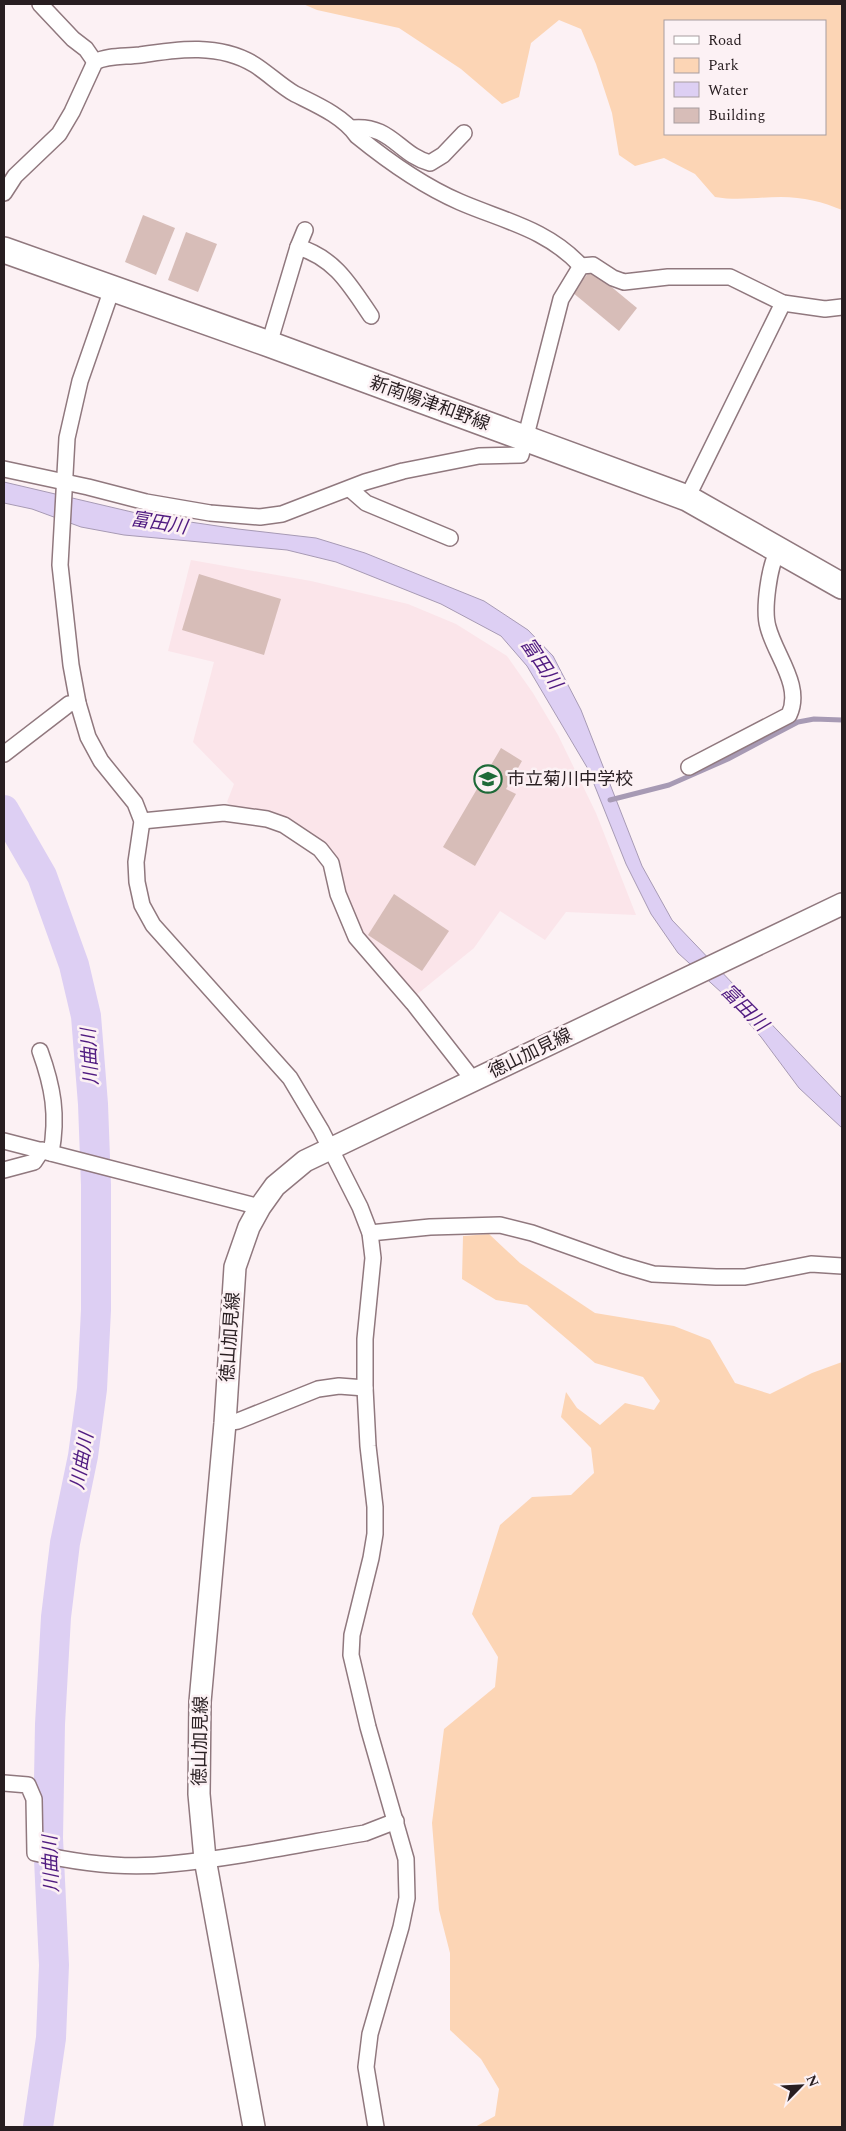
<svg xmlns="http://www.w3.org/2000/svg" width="846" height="2131" font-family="Spectral,'Noto Sans JP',serif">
	<rect width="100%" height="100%" fill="#fcf1f4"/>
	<path fill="#fbe5ea" d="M191,560l120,21 97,23 48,20 51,32 26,37 25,42 38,78 40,102 -70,-3 -21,28 -45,-29 -26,37 -59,48 -55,-62 -27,-84 -46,-30 -52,-12 -8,-6 7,-18 -41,-42 21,-80 -46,-11z"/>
	<g fill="#fcd5b5" fill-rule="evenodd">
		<path d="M303,4h539v206c-19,-8 -39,-13 -61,-13 -22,0 -43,4 -66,0l-20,-23 -31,-16 -29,8 -16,-11 -7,-42 -16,-49 -15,-35 -22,-9 -28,23 -12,54 -17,7 -41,-35 -62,-41 -82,-18zM665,21h160v113h-160z"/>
		<path d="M489,1234l31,29 75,50 79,13 36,14 25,43 35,11 42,-21 30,-11v765h-367l20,-11 4,-27 -18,-30 -31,-29v-77l-11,-43 -7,-87 12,-94 51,-42 3,-30 -26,-43 28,-89 32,-28 39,-2 23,-22 -3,-25 -30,-31 5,-25 11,16 23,17 25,-22 29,7 6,-9 -17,-24 -48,-14 -68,-58 -31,-5 -34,-21 1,-43z"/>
	</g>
	<path fill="#ddcff3" stroke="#a79ab4" d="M4,482l145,34 89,13 78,9 49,15 119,48 44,29 25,26 28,54 61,156 30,54 170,178v30l-43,-40 -38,-51 -39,-44 -44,-40 -27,-39 -25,-50 -38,-95 -61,-103 -26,-30 -60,-32 -105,-42 -49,-12 -163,-15 -43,-8 -49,-18 -28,-6z"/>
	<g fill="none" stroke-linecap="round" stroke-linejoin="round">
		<path stroke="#a79ab4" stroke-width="5" d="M610,800l59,-15 59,-26 70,-37 16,-3 28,1"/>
		<path stroke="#ddcff3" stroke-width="30" d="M4,810l38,66 32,89 12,51 7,88 3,81v125l-4,79 -9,67 -18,87 -9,74 -6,107 -2,114 6,127 -3,73 -13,89"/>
	</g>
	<g fill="#d7bdb8">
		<path d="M143,215l32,13 -19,47 -31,-13z"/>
		<path d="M186,232l31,12 -19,48 -30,-12z"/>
		<path d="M591,270l46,38 -18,23 -47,-39z"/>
		<path d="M199,574l82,25 -17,56 -82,-25z"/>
		<path d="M501,748l21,13 -16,28 10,5 -41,72 -32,-19z"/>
		<path d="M394,894l55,37 -27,40 -54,-36z"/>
	</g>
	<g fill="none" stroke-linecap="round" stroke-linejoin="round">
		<g stroke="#90787e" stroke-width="18">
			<g id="street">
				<path d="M40,4l33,35 13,10 9,13"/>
				<path d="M352,128c39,-4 47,27 78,35l13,-8 21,-22"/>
				<path d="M4,193l11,-17 44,-42 13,-22 23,-50c13,-7 30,-5 45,-7 38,-6 80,-12 115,10 14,9 26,21 40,29 22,11 48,22 62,42 32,26 66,50 103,66 44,19 87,27 121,64"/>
				<path d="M298,247c37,11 52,38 73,69"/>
				<path d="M581,266l12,-1 20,13 11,4 44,-5h62l53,26 42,6 17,-2"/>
				<path d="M112,289l-32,92 -13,57 -7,127 11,100 7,38 10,34 13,24 34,42 7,18 -6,41 1,20 5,23 11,20 137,153 31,52 39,77 10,26 3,25 -8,81v49l3,58 7,61v27l-4,24 -19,77 -1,20 17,72 38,132 1,39 -6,29 -31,107 -4,33 10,60"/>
				<path d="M269,344l29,-97 7,-17"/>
				<path d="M4,469l84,18 58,15 64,11 50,4 22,-3 83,-32 38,-11 76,-15 42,-1 40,-156 20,-33"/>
				<path d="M350,489l16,14 84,35"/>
				<path d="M687,498l96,-195"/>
				<path d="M4,754l65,-50 9,-1"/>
				<path d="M689,767l100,-52c14,-29 -14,-60 -21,-88 -5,-17 1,-61 10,-76"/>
				<path d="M142,821l82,-8 43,6 17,6 36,24 11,14 7,31 18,43 57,66 54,69 4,9"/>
				<path d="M40,1051c13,36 18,64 11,102"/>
				<path d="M4,1141l256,66"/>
				<path d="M4,1170l30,-8 8,-12"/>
				<path d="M370,1233l60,-6 70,-2 32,8 90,32 31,9 63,3h29l66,-13 31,2"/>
				<path d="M225,1423l13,-2 80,-32 21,-3 26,2"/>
				<path d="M4,1783l24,2 6,14 1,54c43,10 91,16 135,11 65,-6 131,-20 195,-31l31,-12"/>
			</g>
		</g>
		<g stroke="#90787e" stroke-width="24">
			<path id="secondary" d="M254,2127l-49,-268 -6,-65 1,-92 25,-279 10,-156 14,-40 11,-20 15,-21 30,-25 537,-257"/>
		</g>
		<g stroke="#90787e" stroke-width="28">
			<path id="primary" d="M4,250l265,94 418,154 155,88"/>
		</g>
		<use href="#street" stroke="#fff" stroke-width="15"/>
		<use href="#secondary" stroke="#fff" stroke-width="21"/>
		<use href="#primary" stroke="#fff" stroke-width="25"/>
	</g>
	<defs>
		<g id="school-ring" transform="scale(1.4375)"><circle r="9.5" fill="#fcf1f4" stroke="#1e6a38" stroke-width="1.5"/><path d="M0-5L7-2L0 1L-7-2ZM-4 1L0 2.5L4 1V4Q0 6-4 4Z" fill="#1e6a38"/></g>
	</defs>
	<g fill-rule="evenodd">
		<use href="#school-ring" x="488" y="779"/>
	</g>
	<g text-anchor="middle" stroke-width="5" stroke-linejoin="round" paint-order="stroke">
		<g font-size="18" fill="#281e21" stroke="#fcf1f4">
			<text transform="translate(430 403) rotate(20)" y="6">新南陽津和野線</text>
			<text transform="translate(530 1053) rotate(-26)" y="6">徳山加見線</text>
			<text transform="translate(230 1337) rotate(-86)" y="6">徳山加見線</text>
			<text transform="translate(200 1741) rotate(-89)" y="6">徳山加見線</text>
		</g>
		<g font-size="18" fill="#281e21" stroke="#fcf1f4" text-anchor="start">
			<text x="507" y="785">市立菊川中学校</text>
		</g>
		<g font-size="19" font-style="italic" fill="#501b81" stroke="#fcf1f4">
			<text transform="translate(159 522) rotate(9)" y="7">富田川</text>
			<text transform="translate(542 663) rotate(56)" y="7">富田川</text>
			<text transform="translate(745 1007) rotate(45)" y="7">富田川</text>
			<text transform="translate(89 1057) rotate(-93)" y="7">川曲川</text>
			<text transform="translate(81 1461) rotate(-80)" y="7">川曲川</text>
			<text transform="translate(50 1864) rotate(-92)" y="7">川曲川</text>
		</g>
	</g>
	<rect width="846" height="2131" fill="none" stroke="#281e21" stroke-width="10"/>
	<rect x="664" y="20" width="162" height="115" fill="#fcf1f4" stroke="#a79da0"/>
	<rect x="674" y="36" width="25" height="8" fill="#ffffff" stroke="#a79da0"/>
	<text x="708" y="45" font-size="15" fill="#281e21">Road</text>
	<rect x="674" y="58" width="25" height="15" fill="#fcd5b5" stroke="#a79da0"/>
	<text x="708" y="70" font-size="15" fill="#281e21">Park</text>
	<rect x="674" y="82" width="25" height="15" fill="#ddcff3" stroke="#a79da0"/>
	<text x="708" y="95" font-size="15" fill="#281e21">Water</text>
	<rect x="674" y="108" width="25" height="15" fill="#d7bdb8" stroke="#a79da0"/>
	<text x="708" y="120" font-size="15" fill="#281e21">Building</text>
	<g transform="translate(801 2086) rotate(66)" stroke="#fcf1f4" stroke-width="4" paint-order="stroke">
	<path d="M0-4L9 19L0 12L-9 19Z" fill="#281e21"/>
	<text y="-8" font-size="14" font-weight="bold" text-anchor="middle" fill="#281e21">N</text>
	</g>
</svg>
